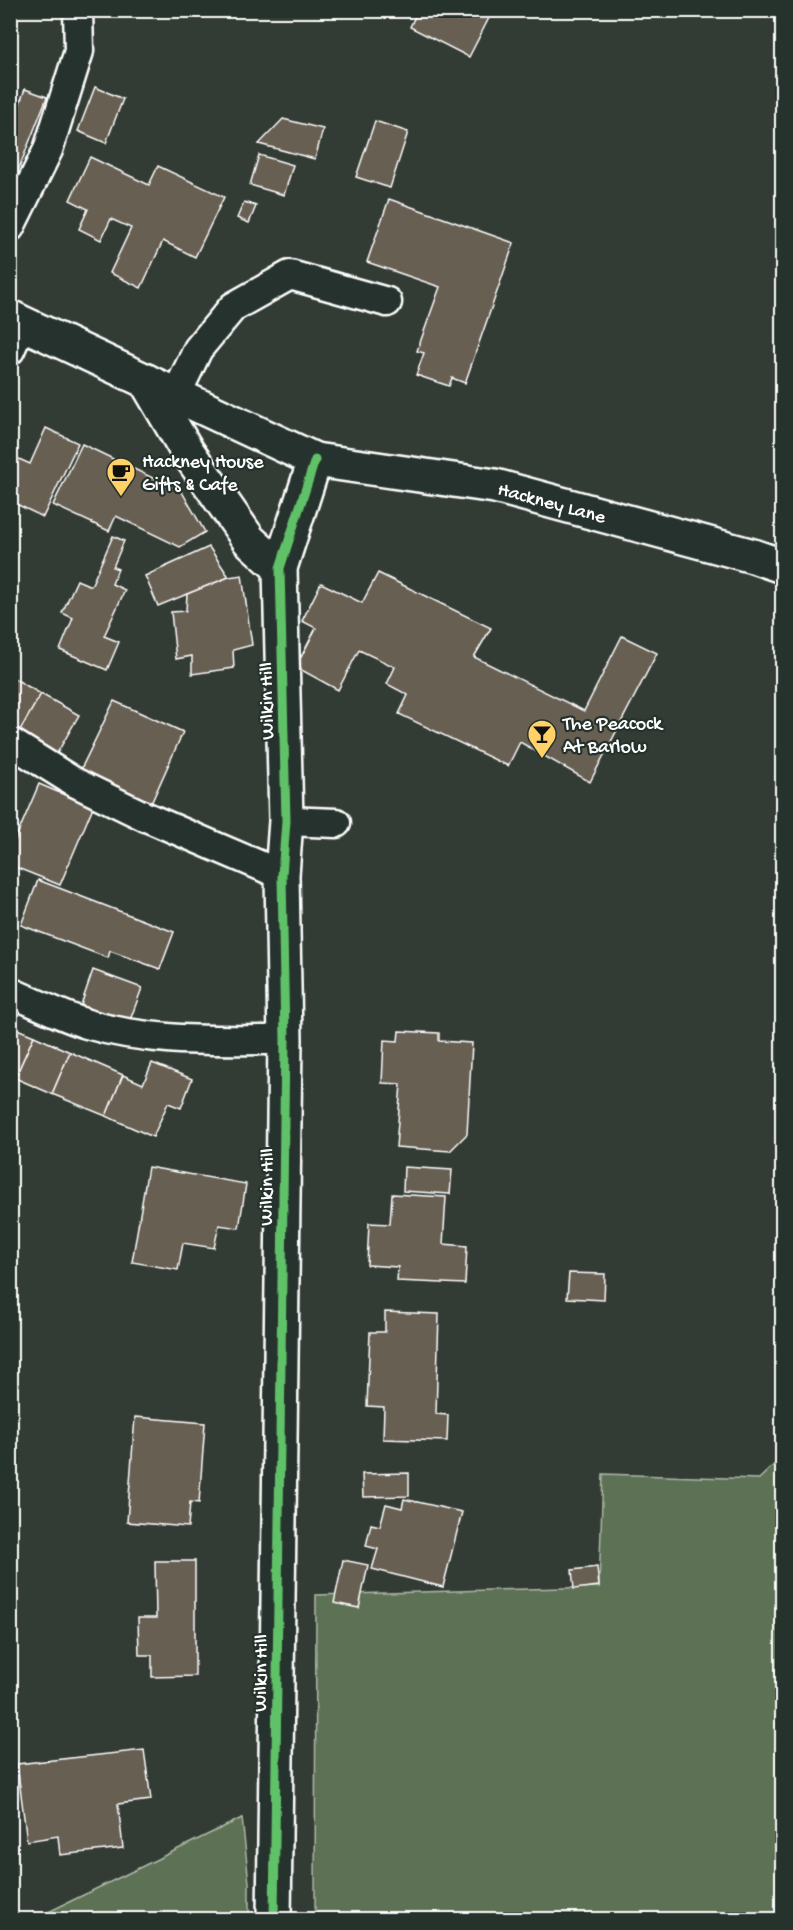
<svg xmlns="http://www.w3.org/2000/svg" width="793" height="1930" font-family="'Gochi Hand',sans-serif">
	<rect width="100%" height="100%" fill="#333c34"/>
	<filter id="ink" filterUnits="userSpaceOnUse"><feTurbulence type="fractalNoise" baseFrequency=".0167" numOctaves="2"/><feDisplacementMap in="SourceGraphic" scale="12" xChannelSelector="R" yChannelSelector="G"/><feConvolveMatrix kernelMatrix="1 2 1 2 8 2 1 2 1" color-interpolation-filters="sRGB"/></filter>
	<g filter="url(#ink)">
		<g fill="#5d7154" stroke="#aeb8aa" stroke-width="1.5">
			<path d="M782,1457v462l-467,1 1,-325 283,-8 4,-113 156,5z"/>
			<path d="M242,1818l7,65v36h-215z"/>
		</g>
		<g fill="#685e52" stroke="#fff" stroke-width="1.5">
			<path d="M418,10h66l7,4 -22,43 -59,-30z"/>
			<path d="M95,87l28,12 -17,44 -28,-12z"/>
			<path d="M25,89l22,8 -37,94v-86l8,3z"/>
			<path d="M283,119l40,10 -8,30 -56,-15z"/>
			<path d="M375,121l33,11 -18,56 -34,-11z"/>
			<path d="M259,155l34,10 -9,30 -34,-10z"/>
			<path d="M90,157l59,28 9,-19 66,31 -29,60 -32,-16 -22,47 -31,-15 21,-45 -20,-9 -10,21 -22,-11 9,-20 -18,-9z"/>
			<path d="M389,199l125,44 -49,140 -13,-5 -3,8 -33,-11 8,-22 -7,-2 23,-64 -73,-25z"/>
			<path d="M244,202l12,4 -7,17 -12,-5z"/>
			<path d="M46,428l32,15 -35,74 -33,-16v-46l20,9z"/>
			<path d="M82,444l100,48 23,40 -25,15 -64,-31 -7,15 -56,-26z"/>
			<path d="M113,536l11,5 -11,26 5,2 -6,15 13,6 -21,46 15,6 -12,28 -47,-20 13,-32 -11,-5 15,-33 14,6z"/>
			<path d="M209,547l20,30 -71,29 -13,-30z"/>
			<path d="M378,573l113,55 -17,29 110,54 38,-75 35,17 -67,129 -70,-40 -12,24 -109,-52 9,-19 -21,-11 8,-17 -36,-17 -21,40 -42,-23 20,-39 -14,-7 19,-38 41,20z"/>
			<path d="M242,575l10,70 -19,5 1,18 -42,6v-18l-16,3 -5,-47 15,-1 1,-17 42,-17z"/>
			<path d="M10,676l31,18 -23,40 -8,-5z"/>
			<path d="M41,694l38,21 -23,40 -38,-21z"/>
			<path d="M114,701l69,31 -33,74 -70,-35z"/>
			<path d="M39,784l54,23 -33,78 -50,-20v-13z"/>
			<path d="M38,880l136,52 -14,37 -50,-18 -2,7 -87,-33z"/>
			<path d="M93,970l49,18 -13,35 -48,-18z"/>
			<path d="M10,1026l24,10 -19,42 -5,-2z"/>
			<path d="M399,1031l40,2v8l33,2 -5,91 -17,17 -54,-4 5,-63 -19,-1 2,-43 14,1z"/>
			<path d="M34,1036l36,16 -18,42 -37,-16z"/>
			<path d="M70,1052l53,23 -17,41 -54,-22z"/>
			<path d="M152,1063l40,16 -11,29 -13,-5 -15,34 -47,-21 17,-41 20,9z"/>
			<path d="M148,1167l98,17 -7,44 -20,-3 -5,23 -31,-5 -5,27 -46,-8z"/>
			<path d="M404,1167l48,3 -2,24 -47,-3z"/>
			<path d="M392,1194l54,3 -3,47 24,2 -2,38 -68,-3 1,-14 -31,-2 2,-42 21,1z"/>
			<path d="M569,1273l36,1 -1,26 -37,-2z"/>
			<path d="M385,1312l54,2 -3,100 12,1 -1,26 -64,-2 1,-32 -17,-1 3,-74h15z"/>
			<path d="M135,1417l70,6 -6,80 -9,-1 -2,25 -61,-5z"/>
			<path d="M409,1473v23l-46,1 -1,-23z"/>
			<path d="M404,1499l58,13 -19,75 -71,-18 6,-20 -12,-3 5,-22 9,2 6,-22 16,4z"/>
			<path d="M343,1560l25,5 -9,43 -25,-5z"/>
			<path d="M155,1561h40v115l-43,1v-22h-13l-1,-37h18z"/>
			<path d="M597,1567l2,19 -25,3 -2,-19z"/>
			<path d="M144,1750l7,50 -33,4 5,44 -63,7 -2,-19 -31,5 -10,-77z"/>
		</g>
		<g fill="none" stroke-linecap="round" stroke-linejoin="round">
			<g stroke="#fff" stroke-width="33">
				<g id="service">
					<path d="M10,227l38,-77 31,-99 -1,-41"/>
					<path d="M10,350l12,-27"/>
					<path d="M176,395l22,-46 35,-42 57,-32 97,27"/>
					<path d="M10,742l64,40 70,34 138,59"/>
					<path d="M286,821l50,2"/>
					<path d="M10,992c26,11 51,24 77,32 64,19 132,16 198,16"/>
				</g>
			</g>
			<g stroke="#fff" stroke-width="38">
				<g id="minor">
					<path d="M146,381l41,70 62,89 31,28"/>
					<path d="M274,1920l11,-880 -3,-165 4,-54 -6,-253 35,-108"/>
				</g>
			</g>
			<g stroke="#fff" stroke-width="38">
				<g id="secondary">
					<path id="s1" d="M10,317l12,6 293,137 180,26 258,70 29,10"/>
				</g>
			</g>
			<use href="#service" stroke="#26332d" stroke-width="28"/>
			<use href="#minor" stroke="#26332d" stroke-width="33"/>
			<use href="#secondary" stroke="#26332d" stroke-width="33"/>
			<g stroke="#26332d" stroke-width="13">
				<path id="cycleway" d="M274,1920l11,-880 -3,-165 4,-54 -6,-253 35,-108"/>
			</g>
			<use href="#cycleway" stroke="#61c268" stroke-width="9"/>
		</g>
	</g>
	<defs>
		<g id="cafe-pin" transform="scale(1.5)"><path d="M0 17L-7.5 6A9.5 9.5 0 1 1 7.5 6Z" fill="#ffd166" stroke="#26332d"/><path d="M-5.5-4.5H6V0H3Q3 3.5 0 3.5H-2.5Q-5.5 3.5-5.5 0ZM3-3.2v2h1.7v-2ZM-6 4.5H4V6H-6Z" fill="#111"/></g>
		<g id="bar-pin" transform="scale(1.5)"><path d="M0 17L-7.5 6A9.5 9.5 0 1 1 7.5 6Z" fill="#ffd166" stroke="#26332d"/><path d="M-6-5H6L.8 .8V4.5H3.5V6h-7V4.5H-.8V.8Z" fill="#111"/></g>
	</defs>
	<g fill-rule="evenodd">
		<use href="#cafe-pin" x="121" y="472"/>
		<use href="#bar-pin" x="542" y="734"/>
	</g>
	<g text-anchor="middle" stroke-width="4.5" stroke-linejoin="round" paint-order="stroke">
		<g font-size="20" fill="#fff" stroke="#26332d" text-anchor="start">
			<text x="142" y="467">Hackney House<tspan x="142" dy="23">Gifts &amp; Cafe</tspan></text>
			<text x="563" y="729">The Peacock<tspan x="563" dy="23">At Barlow</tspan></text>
		</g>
		<g font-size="20" fill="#fff" stroke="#26332d">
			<text dy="7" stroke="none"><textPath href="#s1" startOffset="578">Hackney Lane</textPath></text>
			<text transform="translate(265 701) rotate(-91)" y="7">Wilkin Hill</text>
			<text transform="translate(265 1187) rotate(-89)" y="7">Wilkin Hill</text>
			<text transform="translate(259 1673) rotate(-89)" y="7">Wilkin Hill</text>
		</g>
	</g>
	<rect width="793" height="1930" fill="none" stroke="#26332d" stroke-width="36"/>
	<rect x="18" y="18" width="757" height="1894" fill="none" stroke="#fff" stroke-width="2" filter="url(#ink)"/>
</svg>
